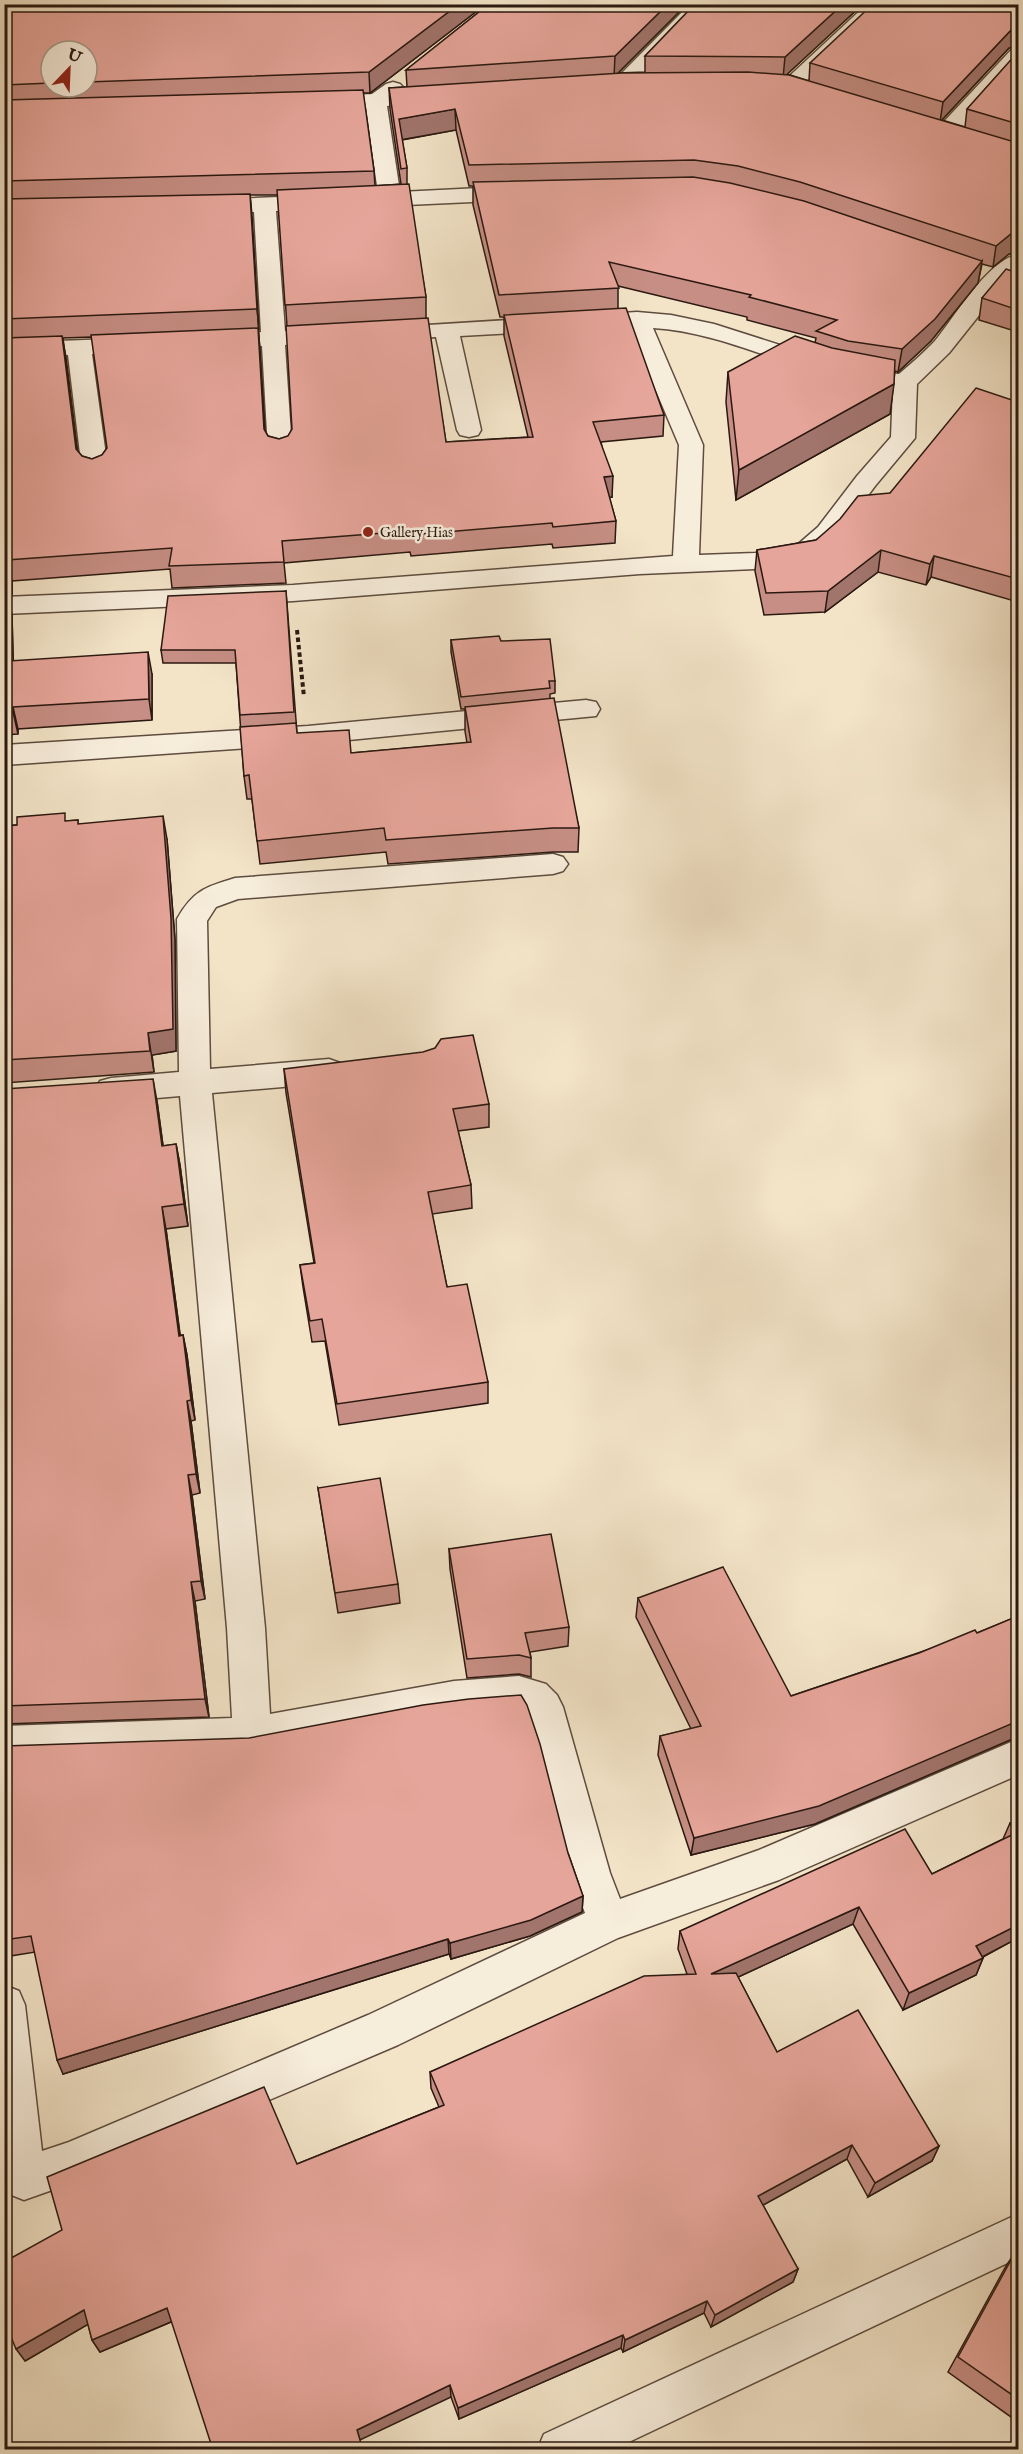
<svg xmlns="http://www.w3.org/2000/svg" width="1023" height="2454" font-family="'IM FELL English',serif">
	<rect width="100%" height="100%" fill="#f3e4c8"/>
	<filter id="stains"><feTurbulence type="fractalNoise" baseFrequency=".00333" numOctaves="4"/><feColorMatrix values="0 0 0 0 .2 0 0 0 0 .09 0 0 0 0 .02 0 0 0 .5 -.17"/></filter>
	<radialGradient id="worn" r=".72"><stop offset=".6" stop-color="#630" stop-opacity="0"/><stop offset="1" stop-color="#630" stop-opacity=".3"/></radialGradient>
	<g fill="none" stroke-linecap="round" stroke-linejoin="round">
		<g stroke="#5d4c3f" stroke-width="3">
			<g id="minor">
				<path d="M690,4h22l-84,85 -7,2 -7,-2 -4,-4 4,-4z"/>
				<path d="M867,4h22l-93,87 -7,2 -7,-2 -4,-4 4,-4z"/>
				<path d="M1018,48v18l-65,73 -8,1 -8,-1 -3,-5 3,-5 74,-79z"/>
				<path d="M393,82l7,2 4,4 -3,4 33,-1 8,1 3,5 -3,5 -8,1 -47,3 13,86 118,-6 8,2 3,5 -3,5 -8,2 -242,11 9,120 47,-2 8,2 4,5 -4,5 -55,4 7,105 -3,5 -9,3 -9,-3 -3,-5 -6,-104 -49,2 -8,-2 -4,-5 4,-5 56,-4 -7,-120 -47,2 -8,-2 -3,-5 3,-5 8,-2 171,-7 -12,-86 -45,2 -8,-1 -3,-5 3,-5 8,-1 51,-3 14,-10z"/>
				<path d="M1018,254v18l-14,12 -55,69 -32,31 -2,54 -40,48 -39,53 -23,20 -9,2 -49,8 -115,5 -347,27 -289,13v-17l289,-12 380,-29 6,-111 -50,-118 -169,9 21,94 -3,5 -9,2 -9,-2 -3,-5 -21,-93 -49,3 -8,-2 -4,-5 4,-5 258,-16 34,3 43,9 138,44 47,6c12,-10 24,-21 35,-32 21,-25 52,-80 84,-88zM653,328c83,5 156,54 240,60l-2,49 -34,39 -39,51 -22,19 -41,7 -56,2 4,-110z"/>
				<path d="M138,338l8,2 4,5 -4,5 -54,4 16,116 -4,5 -9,3 -9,-3 -4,-5 -14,-115 -64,2v-14z"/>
				<path d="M586,700l10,2 4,7 -4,7 -288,28 -304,21v-20l304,-19z"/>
				<path d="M553,854l10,3 5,7 -5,7 -10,3 -315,25 -22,8 -9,14 3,148 119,-10 11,4 5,8 -5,8 -11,4 -117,10 53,535 5,86 184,-33 65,-5 27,8 11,11 6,12 47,166 10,26 139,-49 259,-111v36l-239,105 -161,58 -220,107 -312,133 -62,22 -15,-6 -5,-10v-199l15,6 6,14 17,146 27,-9 299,-127 217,-102c-5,-15 -12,-29 -16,-44 -8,-30 -30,-141 -47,-158l-68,4 -202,38 -248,9v-36l228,-8 -5,-90 -47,-532 -69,6 -11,-3 -5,-9 5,-9 11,-3 68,-6 -2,-153c16,-28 28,-32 58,-41z"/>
				<path d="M1018,2214v44l-406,192h-75l7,-16z"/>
			</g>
		</g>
		<path stroke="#2b1911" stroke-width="4" stroke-dasharray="4.5 3" stroke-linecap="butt" d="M297,630l7,67"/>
		<use href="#minor" fill="#f7eddb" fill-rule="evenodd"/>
	</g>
	<g fill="#c68e84" stroke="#2b1911" stroke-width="1.5" fill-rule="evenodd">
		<path d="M4,4h482l-116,89h-7l11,78 1,15 26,-2 -11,-75 -1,-21 18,-1 -1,-17 83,-66h198l-69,69 27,-1v-16l50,-52h168l-76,70 22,7 1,-18 208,-59v42l-9,2 -67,72 23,7 2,-18 51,-57v200l-9,2 -16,13 -11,-3 -4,19 -47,58 -33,31 -3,-1 -5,43 -154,86 -10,-98 2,-30 87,-29 1,-5 -69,-18v-3l-129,-31v23l46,106 -1,21 -62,6 11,55h-3l7,24 -1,22 -62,5 -1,-4 -141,12 -1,-4 -126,11 2,20 -114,5 -2,-19 -158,12v13l-4,1 4,21 1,45 139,13v46l-134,9v5l-14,1zM51,51h36v36h-36zM456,130l13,56h4v19l27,112h4v19l24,101 -82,5 -20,-123v-22l-19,-113v-16l-5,-28zM250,195h28l9,131 5,103 -4,7 -9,3 -11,-3 -3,-6zM92,337l15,111 -5,7 -10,4 -10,-3 -5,-6 -14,-112z"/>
		<path d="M1018,268v64l-39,-12 3,-22 36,-26z"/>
		<path d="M1018,402v200l-87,-25 -5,8 -48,-13 -53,40 -61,3 -9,-44 2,-21 59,-10 74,-47z"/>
		<path d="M286,591l11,142 54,20 116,-10 -2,-12v-22h-4l-10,-57v-12l50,1 54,40v12l-5,1v5l29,129 -1,24h-25l-165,12 -2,-12 -126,12 -8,-65h-5l-3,-23 -8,-113h-73l-2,-13z"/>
		<path d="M78,820v4l89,15 8,101 1,111 -24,4 2,17 -150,11v-257z"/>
		<path d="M284,1069l205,35v23l-31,4 13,54 1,23 -40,6 15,73 41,95v21l-149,22 -14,-84 -13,1 -9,-55 -3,-22 14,-2 -28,-170z"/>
		<path d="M4,1089l153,12 6,45 13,-2 4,21 8,61 -22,3 14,106h3l4,20 8,65 -4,1 9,72 -8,2 13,104 -10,2 14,116 -205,7z"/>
		<path d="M318,1488l80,96 2,19 -62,10z"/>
		<path d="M449,1549l120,78 -1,19 -38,6 1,6v19l-12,-3 -52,4 -17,-109z"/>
		<path d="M638,1598l153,98 186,-63 41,-17v122l-1,-1 -202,87 -124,31 -33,-100 2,-19 31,-7 -55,-112z"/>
		<path d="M4,1746l564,107 15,43 -1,16 -52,24 -79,23 -2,-5 -386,120 -28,-122 -31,5z"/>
		<path d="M1018,1819v119l-35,19v1l-7,17 -73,35 -50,-86 -115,53 39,75 162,94 -7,15 -64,36 -21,-38 -84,46 35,64 -5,13 -82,45 -7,-14 -81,39 -2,-4 -162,71 -8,-22 -280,-75 -71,30 -8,-12 -4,-16 -63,37 272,-197 142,-57 -8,-19 -1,-16 257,-98 -9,-25 2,-18 252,-57 71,-35 7,-16z"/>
		<path d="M1018,2248v174l-70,-50 58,-106z"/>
	</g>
	<g fill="#a1746c" stroke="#2b1911" stroke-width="1.5">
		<path d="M459,4h27l-116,89 -1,-21z"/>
		<path d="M668,4h19l-73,73 1,-21z"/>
		<path d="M843,4h20l-80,74 2,-21z"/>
		<path d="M1018,27v19l-9,2 -69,74 3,-20 70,-74z"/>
		<path d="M455,109l1,21 -56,10 -1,-21z"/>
		<path d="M250,194l2,21 7,115 -2,-21z"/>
		<path d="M1018,232v20l-9,2 -16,13 3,-21 16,-13z"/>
		<path d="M982,261l-4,22 -47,58 -33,31 4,-23z"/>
		<path d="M258,328l2,21 6,101 -2,-21z"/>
		<path d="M62,336l4,21 14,113 -4,-21z"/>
		<path d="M894,384l-4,30 -154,86 3,-30z"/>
		<path d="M613,476l-1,21 -9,1 1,-21z"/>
		<path d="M881,550l-3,22 -53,40 3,-21z"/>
		<path d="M934,556l-3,21 -5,8 4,-21z"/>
		<path d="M7,560l5,21v13l-4,1 4,21 2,66 -5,-21 -5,-65v-22z"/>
		<path d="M148,652l4,22v46l-3,-21z"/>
		<path d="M13,707l5,22v5l-5,-22z"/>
		<path d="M163,816l4,23 8,101 1,111 -24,4 2,17 -6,-39z"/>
		<path d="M153,1079l4,22 9,66 -4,-21z"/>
		<path d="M176,1144l4,21 8,61 -4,-22z"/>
		<path d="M162,1207l4,22 17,127 -4,-20z"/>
		<path d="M183,1335l4,20 8,65 -4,-20z"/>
		<path d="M187,1401l4,20 9,72 -4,-19z"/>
		<path d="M188,1475l4,20 13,104 -4,-18z"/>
		<path d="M191,1582l4,19 14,116 -4,-18z"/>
		<path d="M1018,1721v12l-1,4 -202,87 -124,31 3,-17z"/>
		<path d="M583,1896l-1,16 -52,24 -79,23 -1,-16z"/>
		<path d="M859,1907l-6,17 -145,67 3,-17z"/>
		<path d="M1018,1925v13l-49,26 7,-18z"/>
		<path d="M448,1939l1,15 -386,120 -6,-14z"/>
		<path d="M983,1958l-7,17 -73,35 6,-17z"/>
		<path d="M852,2145l-5,14 -93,51 4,-14z"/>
		<path d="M939,2146l-7,15 -64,36 7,-14z"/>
		<path d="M798,2269l-5,13 -82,45 4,-12z"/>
		<path d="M707,2301l-3,12 -81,39 2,-12z"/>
		<path d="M167,2308l6,13 -73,31 -8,-12z"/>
		<path d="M84,2310l8,12 -67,39 -9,-12z"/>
		<path d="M623,2335l-2,13 -162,71 -1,-11z"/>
		<path d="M450,2385l1,12 -91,43 -3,-10z"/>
	</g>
	<g fill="#e6a59a" stroke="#2b1911" stroke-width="1.5">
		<path d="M4,4h455l-90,68 -282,10v-31h-36v32l-47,2z"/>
		<path d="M489,4h179l-53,52 -209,14z"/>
		<path d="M695,4h148l-58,53 -140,-1z"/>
		<path d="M873,4h145v23l-5,1 -70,74 -133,-39z"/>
		<path d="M1018,52v72l-51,-15z"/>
		<path d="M748,72l41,3 229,68v89l-6,1 -16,13 -196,-64 -62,-16 -44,-6 -225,5 -14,-56 -56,10 8,49 -6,1 -12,-81 233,-15z"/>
		<path d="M363,90l11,81 -370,10v-81z"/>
		<path d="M693,177l37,6 74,18 178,60 -47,58 -33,30 -54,-8 -32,-10 21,-11 -88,-23 2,-2 -142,-33 10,26 -120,7 -26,-113z"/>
		<path d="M409,184l17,113 -141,8 -8,-115z"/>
		<path d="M250,194l7,115 -253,10v-120z"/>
		<path d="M1006,269l12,4v37l-36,-12z"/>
		<path d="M626,308l38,107 -71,7 20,54 -9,1 12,44 -63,6 -1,-4 -142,12 -1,-4 -127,10 2,21 -115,4 3,-18 -165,12v13l-3,1v-236l58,-2 14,113 6,7 10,3 10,-4 5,-7 -16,-113 167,-7 6,101 4,7 11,3 9,-3 4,-7 -6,-103 142,-8 18,124 87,-5 -29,-122z"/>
		<path d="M795,336l37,12 63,12 -1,24 -155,86 -11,-98z"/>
		<path d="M976,388l42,14v177l-84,-23 -4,8 -49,-14 -53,41 -62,2 -9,-43 59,-10 24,-21 18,-23 32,-3z"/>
		<path d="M286,591l8,121 -54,3 -5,-65h-74l7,-54z"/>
		<path d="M4,595h4l1,66 139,-9 1,47 -136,8v5l-9,1z"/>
		<path d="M499,636l2,5 49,-2 5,42h-6l1,7 -89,9 -10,-57z"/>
		<path d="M554,698l25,130h-26l-167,12 -2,-12 -127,13 -8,-66 -5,1 -4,-49 56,-4 1,10 52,-3 2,23 120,-11 -6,-35z"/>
		<path d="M65,813v8l13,-1v4l85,-8 8,102 2,111 -25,4 2,18 -146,9v-234l13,-1v-8z"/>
		<path d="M473,1035l16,69 -36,5 18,76 -43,7 19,95 20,-3 21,98 -151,22 -15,-85 -12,2 -10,-56 15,-2 -31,-194 139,-17 12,-4 6,-9z"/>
		<path d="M153,1079l9,67 14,-2 8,60 -22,3 17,129 4,-1 8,65 -4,1 9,73 -8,1 13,106 -10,1 14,117 -201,7v-617z"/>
		<path d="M380,1478l18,106 -63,9 -17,-105z"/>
		<path d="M551,1534l18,93 -44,6 6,25 -12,-3 -52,4 -18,-110z"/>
		<path d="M723,1567l68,129 128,-43 56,-23 2,3 41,-17v105l-199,85 -125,32 -34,-102 41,-10 -63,-128z"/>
		<path d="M521,1695l6,10 13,39 28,109 15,43 -52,24 -81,23 -2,-4 -391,121 -26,-124 -27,4v-194l245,-8 174,-33 46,-6z"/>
		<path d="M1018,1819v106l-42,21 7,12 -74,35 -50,-86 -148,67 25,-1 41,79 81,-42 81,136 -64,37 -23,-38 -94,51 40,73 -83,46 -8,-14 -82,39 -2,-5 -165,73 -8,-23 -93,45 6,20h-150l-46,-142 -75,32 -8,-30 -68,39 -12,-29v-58l58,-32 -15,-53 217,-90 33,77 147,-59 -14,-33 214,-96 52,-2 -16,-43 225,-102 27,45 84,-41 -6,-10z"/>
		<path d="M1018,2248v151l-60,-42 59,-108z"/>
	</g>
	<circle fill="#8f2418" stroke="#f7eddb" stroke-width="2" cx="368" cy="532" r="6"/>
	<g text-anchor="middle" stroke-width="5" stroke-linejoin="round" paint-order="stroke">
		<g font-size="14" fill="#2b1911" stroke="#f7eddb" text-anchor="start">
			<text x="380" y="537">Gallery Hias</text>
		</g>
	</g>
	<rect width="1023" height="2454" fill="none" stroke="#f3e4c8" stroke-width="24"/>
	<rect x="6" y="6" width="1011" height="2442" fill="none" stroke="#2b1911" stroke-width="3"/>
	<rect x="12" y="12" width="999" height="2430" fill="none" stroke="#2b1911" stroke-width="1.5"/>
	<g transform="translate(69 69) rotate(23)"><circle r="28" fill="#f7eddb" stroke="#a5988a" stroke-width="1.5"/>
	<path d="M0-4.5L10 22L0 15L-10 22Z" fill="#8f2418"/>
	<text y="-9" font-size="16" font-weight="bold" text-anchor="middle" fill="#2b1911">U</text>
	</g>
	<rect width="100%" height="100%" filter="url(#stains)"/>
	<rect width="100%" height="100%" fill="url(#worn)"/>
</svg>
